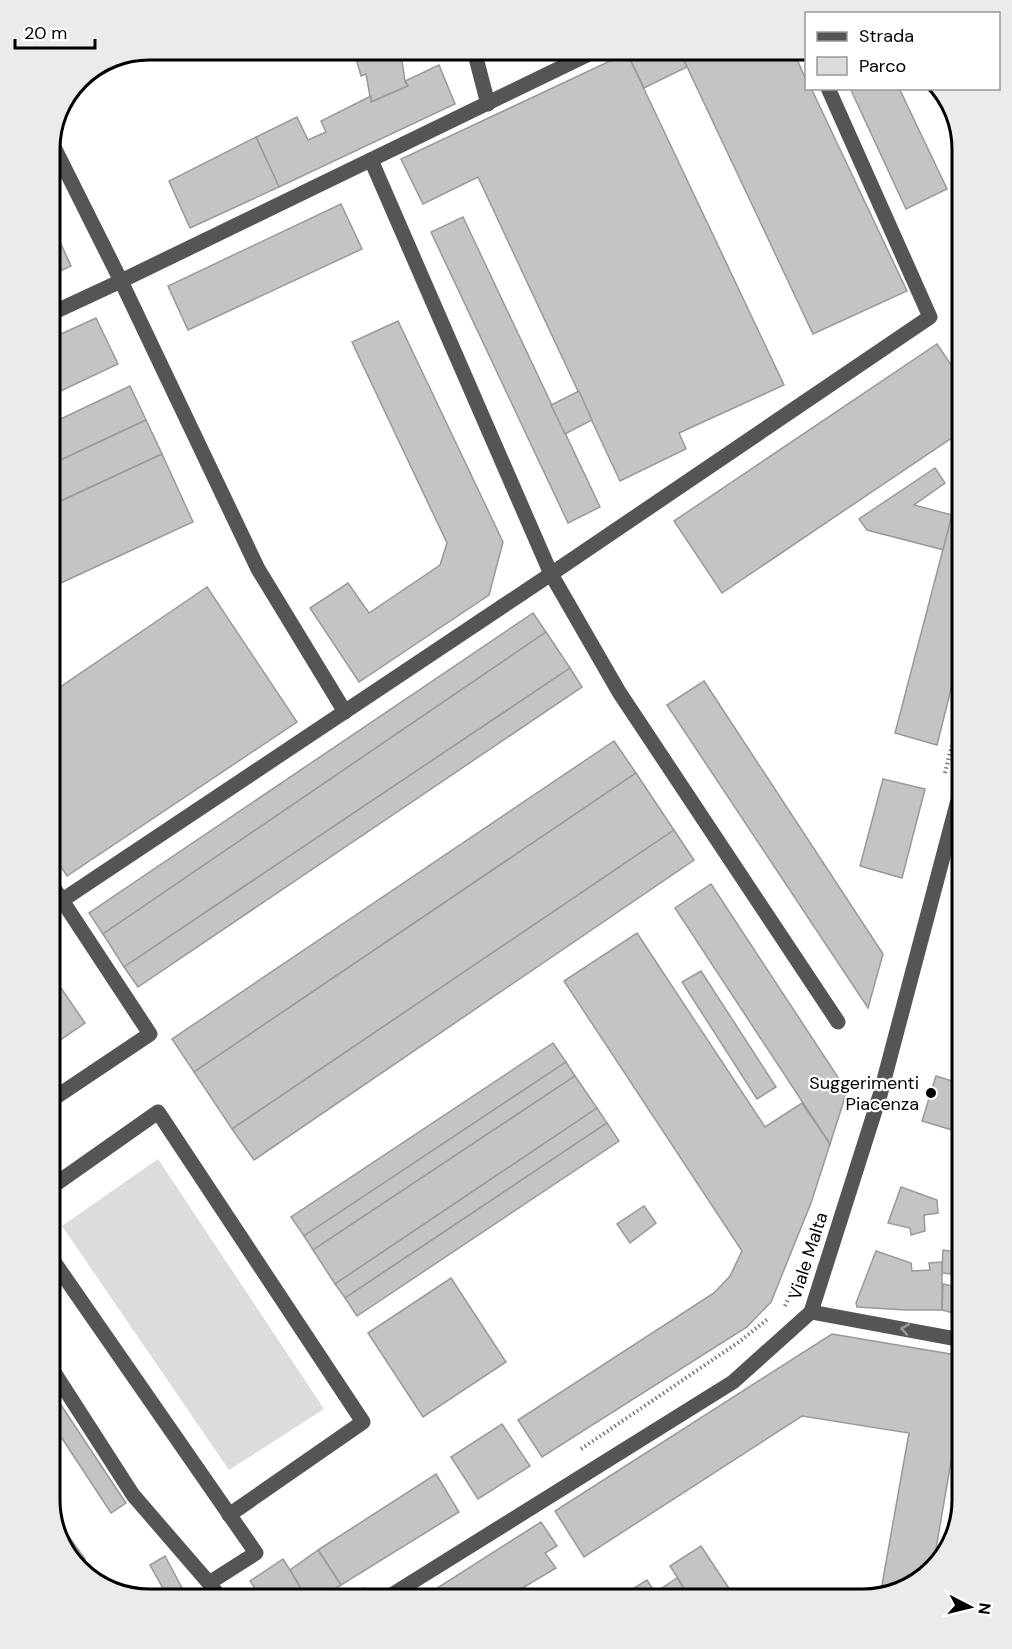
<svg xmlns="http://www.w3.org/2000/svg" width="1012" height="1649" font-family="'DM Sans',sans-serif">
	<rect width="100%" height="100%" fill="#fff"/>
	<path fill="#dcdcdc" d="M158,1159l166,250 -95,61 -167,-244z"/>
	<g fill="#c4c4c4" stroke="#999" stroke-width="1.5">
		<path d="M793,50l13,30v8h5l96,203 -94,43 -133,-282z"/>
		<path d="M644,52h36l7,15 -43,21 -14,-29z"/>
		<path d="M627,53l157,332 -105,48 7,16 -66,32 -142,-304 -55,27 -22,-45z"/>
		<path d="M401,54l4,27 3,5 -37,16 -5,-28 -5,2 -6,-21z"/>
		<path d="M439,65l16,39 -176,83 -23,-50 41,-20 11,23 18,-8 -5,-11 50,-25v6l37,-16 -3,-5z"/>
		<path d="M850,88h49l48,101 -41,20z"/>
		<path d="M256,137l23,50 -89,41 -21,-47z"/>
		<path d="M341,204l21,45 -174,81 -20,-44z"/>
		<path d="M463,217l137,290 -32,16 -137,-291z"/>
		<path d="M50,220l21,46 -21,10z"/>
		<path d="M96,318l22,46 -68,32v-57z"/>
		<path d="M398,321l105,221 -14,53 -130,87 -49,-74 38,-25 21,30 71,-48 7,-22 -95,-201z"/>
		<path d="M937,344l25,37v50l-240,162 -48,-72z"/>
		<path d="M130,386l16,34 -96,45v-41z"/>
		<path d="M579,391l13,29 -27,14 -14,-29z"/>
		<path d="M146,420l16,34 -112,52v-41z"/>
		<path d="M162,454l31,68 -143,66v-82z"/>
		<path d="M935,468l10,15 -31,22 38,10 -8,35 -77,-20 -8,-11z"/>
		<path d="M952,515l10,3v127l-25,100 -42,-12z"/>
		<path d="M207,587l90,135 -230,154 -17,-26v-156z"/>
		<path d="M533,613l13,19 -443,302 -14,-21z"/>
		<path d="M546,632l24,36 -446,299 -21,-33z"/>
		<path d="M570,668l12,19 -444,300 -14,-20z"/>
		<path d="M704,681l179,273 -15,54 -201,-303z"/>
		<path d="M614,741l22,32 -442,299 -22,-33z"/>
		<path d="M636,773l38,57 -442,299 -38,-57z"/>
		<path d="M883,779l42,10 -23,89 -42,-12z"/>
		<path d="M674,830l20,30 -440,300 -22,-31z"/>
		<path d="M711,884l136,207 -17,53 -155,-236z"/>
		<path d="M637,933l128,194 37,-24 28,41 -19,59 -40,99 -24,25 -205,130 -24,-37 196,-127 16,-17 12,-25 -178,-270z"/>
		<path d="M701,971l75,116 -19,12 -75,-117z"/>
		<path d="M50,972l35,51 -35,24z"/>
		<path d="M553,1043l13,19 -262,174 -13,-19z"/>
		<path d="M566,1062l9,14 -262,174 -9,-14z"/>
		<path d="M575,1076l22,32 -262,176 -22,-34z"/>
		<path d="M936,1076l26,8v49l-40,-12z"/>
		<path d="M597,1108l10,15 -262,175 -10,-14z"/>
		<path d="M607,1123l12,18 -262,175 -12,-18z"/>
		<path d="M901,1187l36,13 1,13 -14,2 1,16 -14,4 -1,-7 -22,-5z"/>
		<path d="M644,1206l12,17 -26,20 -13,-19z"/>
		<path d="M943,1250l19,3v22l-20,-2z"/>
		<path d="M876,1251l35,12 1,8 18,-1 -1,-7 13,-1v48h-36l-49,-3 -1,-4z"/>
		<path d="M451,1278l55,84 -83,55 -55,-84z"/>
		<path d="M943,1284l19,4 -2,27 -18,-5z"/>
		<path d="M832,1334l130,22v42l-29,168 -26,23 -27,7 29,-163 -107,-17 -218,141 -29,-46z"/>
		<path d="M51,1390l75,113 -15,10 -61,-93v-29z"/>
		<path d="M502,1424l28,42 -52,33 -27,-42z"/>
		<path d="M436,1474l23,38 -118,73 -23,-35z"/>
		<path d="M52,1513l33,46 -7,5 -18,-20z"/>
		<path d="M541,1522l16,24 -12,7 11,15 -37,22 2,4 -8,5h-93z"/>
		<path d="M701,1546l35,53h-45l-21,-33z"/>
		<path d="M318,1550l23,35 -22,14h-12l-17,-29z"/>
		<path d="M165,1556l23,43h-19l-19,-34z"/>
		<path d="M283,1559l7,11 17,29h-45l-12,-18z"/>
		<path d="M677,1578l14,21h-25l-7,-9z"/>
		<path d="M647,1580l12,19h-43z"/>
	</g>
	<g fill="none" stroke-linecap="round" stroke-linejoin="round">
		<g stroke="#777" stroke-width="4" stroke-dasharray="1.5 3" stroke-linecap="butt">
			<path d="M945,773l17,-69"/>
			<path d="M785,1306l13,-28"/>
			<path d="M581,1449l158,-107 30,-24"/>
			<path d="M349,1599l19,-12"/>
		</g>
		<g stroke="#555" stroke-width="15">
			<path d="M475,54l13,50"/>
			<path d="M51,141l70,140 137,288 87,143"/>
			<path d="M371,160l180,414 68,118 219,330"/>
			<path d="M50,314l71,-33 472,-229"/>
			<path d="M61,901l490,-327 379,-257 -102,-229"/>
			<path d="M50,1101l100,-67 -100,-152"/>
			<path d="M50,1188l108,-76 205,310 -134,93"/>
			<path d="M50,1256l206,297 -47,30"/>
			<path d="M811,1312l151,28"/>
			<path d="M50,1366l83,129 76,88 12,16"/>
			<path d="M385,1599l348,-217 78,-70 69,-217 82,-310"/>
		</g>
	</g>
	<defs><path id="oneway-chevron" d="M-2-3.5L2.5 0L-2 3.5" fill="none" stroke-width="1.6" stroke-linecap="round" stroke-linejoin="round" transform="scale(1.5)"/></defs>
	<use stroke="#999" href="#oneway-chevron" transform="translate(905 1329) rotate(-170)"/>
	<circle fill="#000" stroke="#fff" stroke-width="2" cx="931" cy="1093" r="6"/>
	<g text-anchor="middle" stroke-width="4.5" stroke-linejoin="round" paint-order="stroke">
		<g font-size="18" fill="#000" stroke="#fff" text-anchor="end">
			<text x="919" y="1089">Suggerimenti<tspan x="919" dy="21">Piacenza</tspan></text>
		</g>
		<g font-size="18" fill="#000" stroke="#fff">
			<text transform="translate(808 1256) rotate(-72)" y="6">Viale Malta</text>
		</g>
	</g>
	<path d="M0 0H1012V1649H0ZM149 60H863A89 89 0 0 1 952 149V1500A89 89 0 0 1 863 1589H149A89 89 0 0 1 60 1500V149A89 89 0 0 1 149 60Z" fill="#ebebeb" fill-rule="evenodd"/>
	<path fill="none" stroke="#000" stroke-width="3" d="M149 60H863A89 89 0 0 1 952 149V1500A89 89 0 0 1 863 1589H149A89 89 0 0 1 60 1500V149A89 89 0 0 1 149 60Z"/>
	<rect x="805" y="12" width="195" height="78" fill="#ffffff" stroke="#999999" stroke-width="1.5"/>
	<rect x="817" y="32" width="30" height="9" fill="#555555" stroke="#999999" stroke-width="1.5"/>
	<text x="859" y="42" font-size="18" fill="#000000">Strada</text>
	<rect x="817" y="57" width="30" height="18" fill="#dcdcdc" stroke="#999999" stroke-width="1.5"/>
	<text x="859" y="72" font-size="18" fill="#000000">Parco</text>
	<g transform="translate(970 1607) rotate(97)" stroke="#ffffff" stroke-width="4.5" paint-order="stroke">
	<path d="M0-4.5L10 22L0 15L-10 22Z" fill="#000000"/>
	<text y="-9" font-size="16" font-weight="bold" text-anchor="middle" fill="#000000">N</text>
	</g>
	<path d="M15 39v9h80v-9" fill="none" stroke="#000000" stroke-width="3"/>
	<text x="24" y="39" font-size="18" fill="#000000" stroke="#ffffff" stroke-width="4.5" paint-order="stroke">20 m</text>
</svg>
